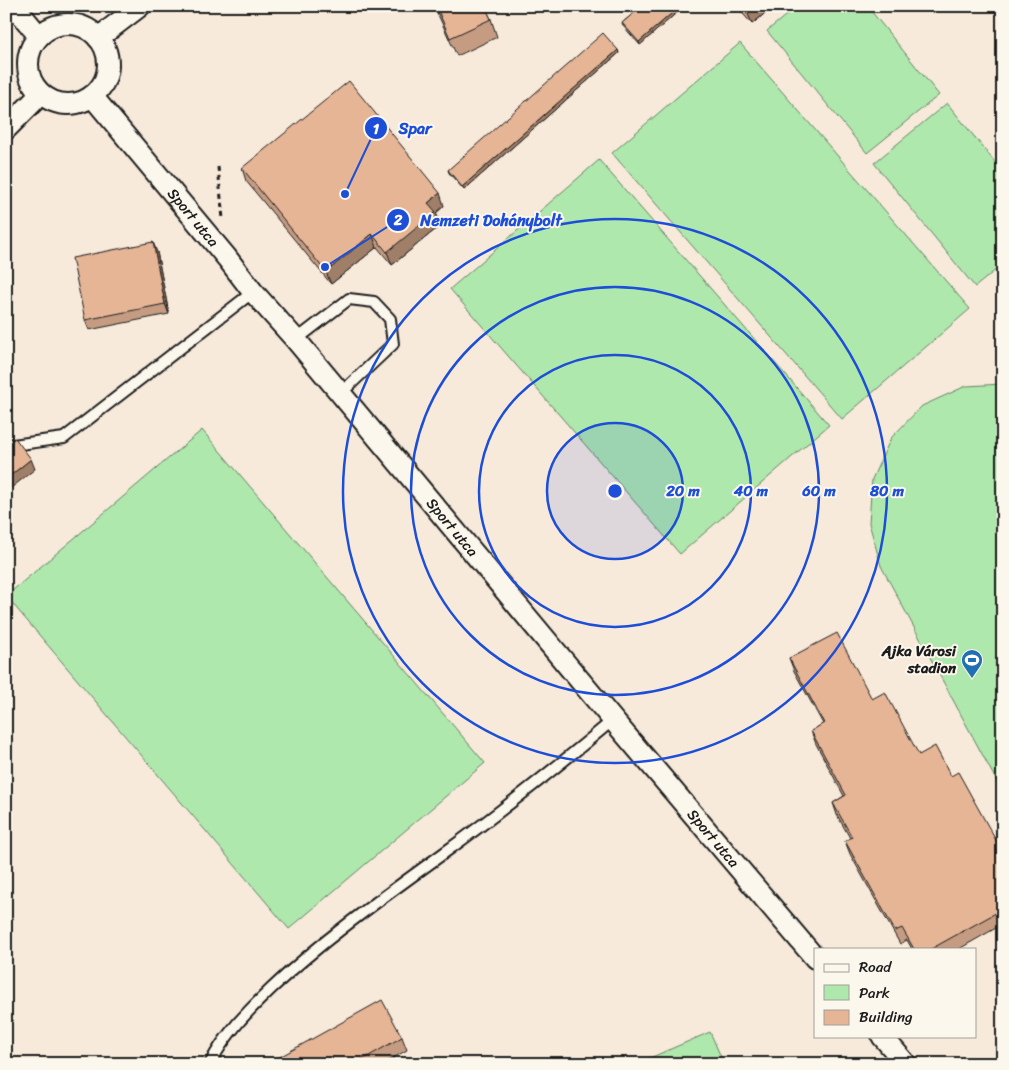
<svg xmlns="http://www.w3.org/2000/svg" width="1009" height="1070" font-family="Sriracha,sans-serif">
	<rect width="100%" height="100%" fill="#f7eadb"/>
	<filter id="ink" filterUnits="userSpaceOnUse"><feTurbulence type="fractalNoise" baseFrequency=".02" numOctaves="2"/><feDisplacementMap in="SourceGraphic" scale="10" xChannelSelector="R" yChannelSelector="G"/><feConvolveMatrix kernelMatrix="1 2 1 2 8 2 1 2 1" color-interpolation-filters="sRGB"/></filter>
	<g filter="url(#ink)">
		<g fill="#aee8ac" stroke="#658264">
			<path d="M797,6h70l72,89 -72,58 -100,-122z"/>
			<path d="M740,43l230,266 -128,110 -230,-266z"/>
			<path d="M947,103l56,69v92l-28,23 -101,-124z"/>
			<path d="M599,160l230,265 -149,129 -230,-265z"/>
			<path d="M1003,384v409l-122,-227 -12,-43 3,-44 19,-41 31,-32 44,-20z"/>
			<path d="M202,430l283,333 -196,166 -283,-333z"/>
			<path d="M710,1032l14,32h-88z"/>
		</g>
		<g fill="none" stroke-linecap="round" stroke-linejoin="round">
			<g stroke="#1c1c1c" stroke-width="14">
				<g id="lane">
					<path d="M296,340l53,-41 25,3 16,17 3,25 -53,50"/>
					<path d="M6,446l58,-8 189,-146"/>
					<path d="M210,1064c15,-30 38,-53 62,-76 53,-50 113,-92 172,-135 58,-42 114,-87 169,-133"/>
				</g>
			</g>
			<g stroke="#1c1c1c" stroke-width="24">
				<g id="street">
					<path d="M14,6l25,30"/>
					<circle cx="68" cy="64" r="40"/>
					<path d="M98,38l42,-32"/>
					<path id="s1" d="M92,96l135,162 26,34 43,48 317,380 202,238"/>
					<path d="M6,129l35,-35"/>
					<path d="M882,1036l24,28"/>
				</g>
			</g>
			<path stroke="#1c1c1c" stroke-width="3" stroke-dasharray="5 4" stroke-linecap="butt" d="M218,167l5,52"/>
			<use href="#lane" stroke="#fbf7ec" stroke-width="10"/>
			<use href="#street" stroke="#fbf7ec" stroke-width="20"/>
		</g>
		<g fill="#c59c81" stroke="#1c1c1c">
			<path d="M434,6h51l6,13 6,18 -40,19z"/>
			<path d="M642,6h40v2l-42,37 -16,-18 -2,-4z"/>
			<path d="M736,6h38l-22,18z"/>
			<path d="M618,50l1,3 -155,137 -15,-17 -1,-3z"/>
			<path d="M242,168l202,38 -8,7 5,12 -49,40 -15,-18 -46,37 -85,-103z"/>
			<path d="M157,252l12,62 -80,16 -4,-10z"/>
			<path d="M789,658l83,41 47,56 32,21 52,77v71l-44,25h-47l-5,-9 -7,4 -50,-90 -5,-13 5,-3 -13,-23 -4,-12 11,-7 -28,-52 -5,-13 12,-7 -29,-53z"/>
			<path d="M402,1037l5,13 -24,14h-116z"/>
		</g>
		<g fill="#a07f69" stroke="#1c1c1c">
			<path d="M680,6h2v2l-42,37 -1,-3z"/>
			<path d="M745,6h29l-22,18z"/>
			<path d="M618,50l1,3 -155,137 -2,-3z"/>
			<path d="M440,193l4,13 -8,7 5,12 -49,40 -5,-13 41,-49z"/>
			<path d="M372,234l5,13 -46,37 -5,-12z"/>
			<path d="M153,242l4,10 12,62 -4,-10z"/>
			<path d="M31,459l4,10 -29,23v-13z"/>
		</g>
		<g fill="#e5b596" stroke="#1c1c1c">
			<path d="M436,6h49l6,13 -41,19z"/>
			<path d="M642,6h38l-41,36 -17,-19z"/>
			<path d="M603,33l15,17 -156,137 -14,-17z"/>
			<path d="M349,81l91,112 -12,10 8,9 -49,40 -15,-18 -46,38 -84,-104z"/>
			<path d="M153,242l12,62 -80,16 -13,-62z"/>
			<path d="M15,438l16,21 -25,20v-34z"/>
			<path d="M837,633l35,66 13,-7 34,63 16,-9 16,30 7,-4 45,81v19h-1l1,2v35l-72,40h-17l-12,-21 -7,3 -50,-90 7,-4 -19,-34 13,-8 -35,-64 13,-8 -35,-65z"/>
			<path d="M382,1000l20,37 -47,27h-88z"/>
		</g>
	</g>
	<circle cx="615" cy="491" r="68" fill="#1d4ed8" fill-opacity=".12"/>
	<g fill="none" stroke="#1d4ed8" stroke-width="2.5">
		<circle cx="615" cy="491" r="68"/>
		<circle cx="615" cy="491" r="136"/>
		<circle cx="615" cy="491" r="204"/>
		<circle cx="615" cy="491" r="272"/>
	</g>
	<defs>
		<g id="stadium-pin" transform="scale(1.125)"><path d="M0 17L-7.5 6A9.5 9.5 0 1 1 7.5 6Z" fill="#1f6fb2" stroke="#fbf7ec"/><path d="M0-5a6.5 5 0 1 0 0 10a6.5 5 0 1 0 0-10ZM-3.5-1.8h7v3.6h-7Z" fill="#fff"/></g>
	</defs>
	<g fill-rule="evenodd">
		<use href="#stadium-pin" x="972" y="660"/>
	</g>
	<g text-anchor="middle" stroke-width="4" stroke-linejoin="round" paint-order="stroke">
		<g font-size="15" fill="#1c1c1c" stroke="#fbf7ec">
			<text dy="5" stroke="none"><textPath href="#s1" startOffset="158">Sport utca</textPath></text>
			<text dy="5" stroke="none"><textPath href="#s1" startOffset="562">Sport utca</textPath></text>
			<text dy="5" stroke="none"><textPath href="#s1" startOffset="968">Sport utca</textPath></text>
		</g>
		<g font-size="15" font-weight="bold" fill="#1c1c1c" stroke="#fbf7ec" text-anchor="end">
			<text x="956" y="656">Ajka Városi<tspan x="956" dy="17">stadion</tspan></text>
		</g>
	</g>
	<circle cx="615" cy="491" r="8" fill="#1d4ed8" stroke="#fbf7ec" stroke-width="2.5"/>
	<g font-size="15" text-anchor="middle" font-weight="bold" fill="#1d4ed8" stroke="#fbf7ec" stroke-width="4" stroke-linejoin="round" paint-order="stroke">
		<text x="683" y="496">20 m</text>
		<text x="751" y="496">40 m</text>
		<text x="819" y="496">60 m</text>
		<text x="887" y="496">80 m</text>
	</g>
	<path fill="none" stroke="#1d4ed8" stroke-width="2" d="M345 194L376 128M325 267L398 220"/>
	<g fill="#1d4ed8" stroke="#fbf7ec" stroke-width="2">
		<circle cx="345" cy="194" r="5"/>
		<circle cx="325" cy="267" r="5"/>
		<circle cx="376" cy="128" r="12"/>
		<circle cx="398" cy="220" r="12"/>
	</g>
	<g font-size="15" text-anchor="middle" font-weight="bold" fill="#fff">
		<text x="376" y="134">1</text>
		<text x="398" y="225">2</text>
	</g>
	<g font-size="16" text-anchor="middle" font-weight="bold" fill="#1d4ed8" stroke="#fbf7ec" stroke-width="4" stroke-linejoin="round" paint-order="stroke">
		<text x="415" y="134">Spar</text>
		<text x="491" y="226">Nemzeti Dohánybolt</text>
	</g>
	<rect width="1009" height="1070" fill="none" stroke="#fbf7ec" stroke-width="25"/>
	<rect x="12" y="12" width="984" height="1045" fill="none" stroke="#1c1c1c" stroke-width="2" filter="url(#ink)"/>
	<rect x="814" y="948" width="162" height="90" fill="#fbf7ec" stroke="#a29f99"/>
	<rect x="824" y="964" width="25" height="8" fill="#fbf7ec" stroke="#a29f99"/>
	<text x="859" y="972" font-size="15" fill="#1c1c1c">Road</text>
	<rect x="824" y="985" width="25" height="15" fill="#aee8ac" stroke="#a29f99"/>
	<text x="859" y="998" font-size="15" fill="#1c1c1c">Park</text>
	<rect x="824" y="1010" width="25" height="15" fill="#e5b596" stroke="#a29f99"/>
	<text x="859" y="1022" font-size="15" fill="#1c1c1c">Building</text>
</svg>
